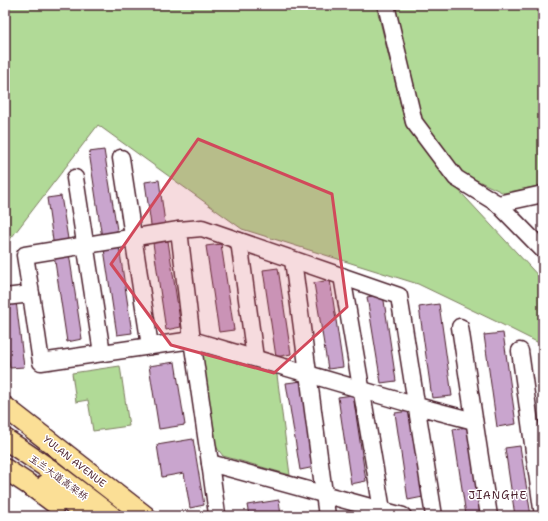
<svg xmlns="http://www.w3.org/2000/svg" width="548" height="521" font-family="'Shantell Sans','LXGW WenKai TC',sans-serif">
	<rect width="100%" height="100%" fill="#fff"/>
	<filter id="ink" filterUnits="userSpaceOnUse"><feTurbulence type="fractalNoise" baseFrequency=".025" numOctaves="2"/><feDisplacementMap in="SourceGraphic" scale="8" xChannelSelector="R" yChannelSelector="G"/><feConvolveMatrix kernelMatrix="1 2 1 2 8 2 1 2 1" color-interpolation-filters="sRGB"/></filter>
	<g filter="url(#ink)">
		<g fill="#b1da97" stroke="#7e7c61">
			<path d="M5,5h371l30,121 47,58 90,97v64l-48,-24 -77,-37 -176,-55 -144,-104 -93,121z"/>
			<path d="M395,5h148v180l-39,8 -45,-21 -38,-52z"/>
			<path d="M200,349l77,26 13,100 -67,-19 -9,-12z"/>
			<path d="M120,366l9,60 -36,5 -5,-31 -12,2 -4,-29z"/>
		</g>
		<g fill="#c9a5ce" stroke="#4a1f2b">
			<path d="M104,150l14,86 -16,2 -13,-86z"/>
			<path d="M159,180l7,50 -14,2 -7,-50z"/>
			<path d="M61,196l8,49 -15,3 -7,-50z"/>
			<path d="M168,241l13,86 -15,3 -13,-87z"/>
			<path d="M221,244l13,86 -15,2 -13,-86z"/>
			<path d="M119,246l13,87 -15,2 -13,-86z"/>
			<path d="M69,253l13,86 -15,3 -13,-87z"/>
			<path d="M278,268l13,86 -15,3 -13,-87z"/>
			<path d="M330,280l13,87 -15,2 -14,-86z"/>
			<path d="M383,294l13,87 -15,2 -14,-86z"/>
			<path d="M16,301l8,66 -14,1 -5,-34v-31z"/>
			<path d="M439,304l13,92 -20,2 -13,-91z"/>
			<path d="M503,333l13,91 -19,3 -13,-92z"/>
			<path d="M175,362l10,63 -26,4 -10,-63z"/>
			<path d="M302,381l13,86 -15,3 -14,-87z"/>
			<path d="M353,395l13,86 -15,3 -13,-87z"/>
			<path d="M410,411l13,86 -15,3 -13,-87z"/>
			<path d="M468,427l13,86 -15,2 -13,-86z"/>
			<path d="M193,439l11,66 -14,3 -6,-35 -22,4 -5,-32z"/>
			<path d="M520,446l11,70h-16l-10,-68z"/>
			<path d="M279,500l2,16h-32l-2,-11z"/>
		</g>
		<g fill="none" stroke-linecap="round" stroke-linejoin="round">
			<g stroke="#4a1f2b" stroke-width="19">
				<g id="minor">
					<path d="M386,5l28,117 42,56 42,26 45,-10"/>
					<path d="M121,158l29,188"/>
					<path d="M75,178l27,175"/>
					<path d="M498,204l45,46"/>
					<path d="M239,241l16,117"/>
					<path d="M293,260l34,256"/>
					<path d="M342,276l40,234"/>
					<path d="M31,294l-6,-39 154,-25"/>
					<path d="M5,297l26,-3 10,68 151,-22 18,123"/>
					<path d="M460,327l29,189"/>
					<path d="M520,351l23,165"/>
					<path d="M216,516l1,-2 -7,-51 193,53"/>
					<path d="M434,516l-35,-220 -197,-68 -23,2 13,110 225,66 57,15"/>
				</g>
			</g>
			<g stroke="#4a1f2b" stroke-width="23">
				<g id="major">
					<path d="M5,407l140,109"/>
					<path d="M5,439l47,32 59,45"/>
					<path d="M5,469l32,21 19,14"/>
					<path d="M47,484l41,32"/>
				</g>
			</g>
			<use href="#minor" stroke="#fff" stroke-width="16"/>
			<use href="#major" stroke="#fbdf96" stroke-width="20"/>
		</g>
	</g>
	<path fill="#d1495b" fill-opacity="0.2" stroke="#d1495b" stroke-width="3" stroke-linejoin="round" d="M198,139l134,55 15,113 -73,66 -103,-28 -60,-81z"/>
	<g text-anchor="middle" stroke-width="3" stroke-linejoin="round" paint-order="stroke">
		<g font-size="10" fill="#4a1f2b" stroke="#fff">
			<text transform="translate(75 461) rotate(38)" y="4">YULAN AVENUE</text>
			<text transform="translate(59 477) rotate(36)" y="4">玉兰大道高架桥</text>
		</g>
		<g font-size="11" letter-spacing="1" fill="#4a1f2b" stroke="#fff">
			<text x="498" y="499">JIANGHE</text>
		</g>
	</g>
	<rect width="548" height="521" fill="none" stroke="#fff" stroke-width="20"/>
	<rect x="10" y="10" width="528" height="501" fill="none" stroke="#4a1f2b" stroke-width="1.5" filter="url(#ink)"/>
</svg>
